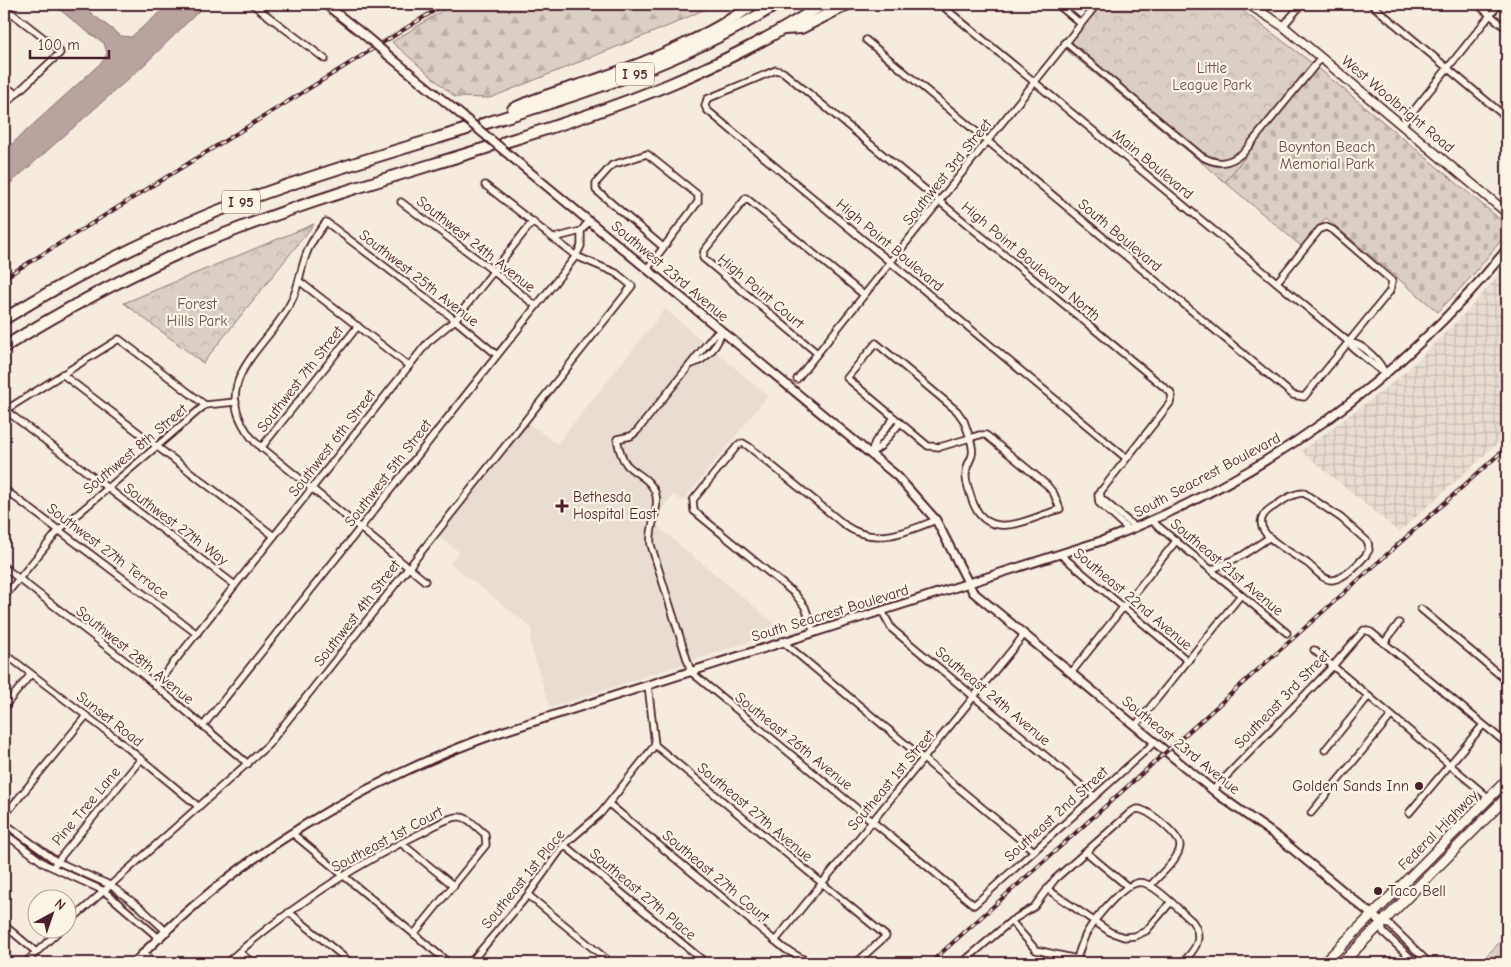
<svg xmlns="http://www.w3.org/2000/svg" width="1511" height="967" font-family="'Comic Neue',sans-serif">
	<defs>
		<pattern id="industrial-grid" width="8" height="8" patternUnits="userSpaceOnUse" patternTransform="scale(1.25)"><rect width="8" height="8" fill="#e8ddd0"/><path d="M0 4h8M4 0v8" fill="none" stroke="#c8bdb3"/></pattern>
		<pattern id="forest-firs" width="22" height="20" patternUnits="userSpaceOnUse" patternTransform="scale(1.25)"><rect width="22" height="20" fill="#dbcec4"/><path d="M5 1l3.5 6h-7zM16 11l3.5 6h-7z" fill="#bdb0a9"/></pattern>
		<pattern id="wetland-marsh" width="20" height="14" patternUnits="userSpaceOnUse" patternTransform="scale(1.25)"><rect width="20" height="14" fill="#dbcec4"/><path d="M1 5h8M5 5V1M11 12h8M15 12V8" fill="none" stroke="#bdb0a9"/></pattern>
		<pattern id="cemetery-stones" width="16" height="16" patternUnits="userSpaceOnUse" patternTransform="scale(1.25)"><rect width="16" height="16" fill="#dbcec4"/><path d="M2 7V4a2 2 0 0 1 4 0v3zM10 15v-3a2 2 0 0 1 4 0v3z" fill="#bdb0a9"/></pattern>
		<pattern id="park-crowns" width="20" height="18" patternUnits="userSpaceOnUse" patternTransform="scale(1.25)"><rect width="20" height="18" fill="#dbcec4"/><path d="M2 6a3 3 0 1 1 6 0M12 15a3 3 0 1 1 6 0" fill="none" stroke="#bdb0a9"/></pattern>
	</defs>
	<rect width="100%" height="100%" fill="#f5ecde"/>
	<filter id="ink" filterUnits="userSpaceOnUse"><feTurbulence type="fractalNoise" baseFrequency=".02" numOctaves="2"/><feDisplacementMap in="SourceGraphic" scale="10" xChannelSelector="R" yChannelSelector="G"/><feConvolveMatrix kernelMatrix="1 2 1 2 8 2 1 2 1" color-interpolation-filters="sRGB"/></filter>
	<g filter="url(#ink)">
		<path fill="#e8ddd0" d="M665,309l103,87 -85,105 -10,-6 -12,15 -5,15 120,100 5,6 -231,77 -20,-65 2,-15 -82,-65 9,-11 -22,-17 90,-113 30,22z"/>
		<path fill="url(#industrial-grid)" d="M1507,265v170l-108,97 -98,-81 85,-63 32,-28 52,-52z"/>
		<path fill="url(#forest-firs)" stroke="#927678" d="M453,4h263l-45,21 -181,73 -35,-1 -63,-55z"/>
		<path fill="url(#wetland-marsh)" stroke="#927678" d="M1507,935v28h-28z"/>
		<path fill="url(#cemetery-stones)" stroke="#927678" d="M1317,67l190,158v8l-34,42 -35,37 -112,-94 -25,28 -76,-64z"/>
		<g fill="url(#park-crowns)" stroke="#927678">
			<path d="M1100,4h134l83,63 -92,115 -161,-134z"/>
			<path d="M314,224l-111,139 -79,-60z"/>
		</g>
		<path fill="#b8a39e" stroke="#8c6e70" d="M53,4h26l42,32 10,1 39,-33h36l-62,61 -140,124v-38l99,-90 4,-8 -3,-10 -22,-15z"/>
		<g fill="none" stroke-linecap="round" stroke-linejoin="round">
			<g stroke="#4a1f2b" stroke-width="9">
				<g id="minor">
					<path d="M252,4l73,55"/>
					<path d="M940,4l410,339 2,4 34,28"/>
					<path d="M1057,4l23,19"/>
					<path d="M1371,4l136,114"/>
					<path d="M1477,4l30,25"/>
					<path d="M4,7l55,43 1,3 -56,52"/>
					<path d="M1283,26l19,-22"/>
					<path d="M866,40l427,355 11,2 86,-106 2,-10 -59,-51 -7,-3 -6,2 -43,53"/>
					<path d="M1065,42l136,114c17,10 28,8 43,-4l77,-94"/>
					<path d="M4,85l12,9"/>
					<path d="M1402,125l97,-121"/>
					<path d="M401,202l87,65 48,39"/>
					<path d="M554,238l27,-7 8,-10"/>
					<path d="M647,269l51,-67v-7l-51,-41 -35,11 -16,18v7l67,57"/>
					<path d="M299,281l110,85"/>
					<path d="M721,331l-8,5 -76,95 -6,5 -14,3c2,9 4,19 10,26 9,9 23,14 28,27 6,16 -7,35 -4,53l40,127 283,233 181,-163"/>
					<path d="M876,343l81,68 7,10 6,17 -30,9 -12,-1 -81,-68z"/>
					<path d="M1350,343c13,0 31,19 35,31"/>
					<path d="M817,353l-114,-95 1,-7 42,-53 118,97"/>
					<path d="M692,364c14,-4 27,-19 29,-33"/>
					<path d="M62,374l212,162"/>
					<path d="M797,379l300,-375"/>
					<path d="M5,410l230,175"/>
					<path d="M4,411l115,-72 86,66"/>
					<path d="M979,435h7l61,50 7,9 6,15c-32,10 -73,35 -88,-9 -2,-8 -7,-18 -6,-26 1,-18 11,-12 4,-36z"/>
					<path d="M261,448l97,-122"/>
					<path d="M871,453l4,-11 19,-24"/>
					<path d="M871,453l9,-6 20,-24"/>
					<path d="M1126,458l-419,-348 -2,-4 2,-7 69,-29 7,2 387,320 2,4 -2,7 -72,92 1,8 30,27"/>
					<path d="M4,489l193,145"/>
					<path d="M1100,491l1,7 35,30"/>
					<path d="M1304,493l37,25 27,24 1,8 -3,5c-7,8 -22,24 -34,25 -10,0 -17,-11 -25,-17 -19,-13 -71,-36 -31,-58 8,-5 17,-12 28,-12z"/>
					<path d="M1152,521l135,112"/>
					<path d="M1061,555l127,106"/>
					<path d="M4,567l138,107 106,90"/>
					<path d="M1211,570l32,-15 27,-18"/>
					<path d="M425,581l-170,-139c-52,-60 12,-92 36,-140 8,-15 9,-31 15,-47 4,-13 12,-22 20,-33l123,93 48,40"/>
					<path d="M4,597l55,-67 146,-125 31,-3"/>
					<path d="M1421,609l86,72"/>
					<path d="M882,611l10,18 202,167"/>
					<path d="M814,633l-9,-26 -10,-13 -101,-83 -1,-11 45,-55 5,-2 5,3 98,80c29,20 61,6 90,-6"/>
					<path d="M782,641l252,210"/>
					<path d="M1384,643l15,-20"/>
					<path d="M1314,650l175,148"/>
					<path d="M4,653l114,87 81,67"/>
					<path d="M1071,673l105,-132"/>
					<path d="M648,685l7,60 231,191 -30,27"/>
					<path d="M155,686l273,-344 27,-22 78,-99"/>
					<path d="M4,707l27,-33"/>
					<path d="M203,726l373,-470 5,-10v-15"/>
					<path d="M1135,726l106,-131"/>
					<path d="M1325,750l43,-53"/>
					<path d="M1213,790l119,-123 32,-37 7,2 136,112"/>
					<path d="M609,804l176,145 25,14"/>
					<path d="M1311,813l80,-97"/>
					<path d="M1409,813l74,-88"/>
					<path d="M4,816l82,-100"/>
					<path d="M4,823l52,38 54,24 31,23 26,24"/>
					<path d="M4,833l41,31 59,27 56,48"/>
					<path d="M292,833l157,130"/>
					<path d="M401,843l53,43"/>
					<path d="M564,845l142,118"/>
					<path d="M1086,852l41,34"/>
					<path d="M55,864l86,-105"/>
					<path d="M1047,889l63,43 14,5 11,-1 11,-5 24,-28"/>
					<path d="M528,895l83,68"/>
					<path d="M289,912l62,51"/>
					<path d="M1011,921l25,29 41,9"/>
					<path d="M68,923l200,-178 364,-459 -16,-13 -40,-17 -91,-71"/>
					<path d="M4,925l31,26"/>
					<path d="M775,941l249,-306"/>
					<path d="M239,952l14,11"/>
					<path d="M143,954l12,9"/>
					<path d="M25,963l35,-33"/>
					<path d="M226,963c60,-53 127,-97 199,-132 9,-5 25,-15 35,-14 9,0 18,12 25,17l1,11 -72,89"/>
					<path d="M470,963l58,-68 36,-50 37,-32 54,-68"/>
					<path d="M962,963l49,-42 23,-14 21,-28 76,-67c4,-3 7,-4 11,-2 10,3 38,26 38,36 -1,14 -22,30 -30,40"/>
					<path d="M1076,963c2,-9 6,-20 10,-29 8,-14 40,-56 58,-51 14,4 36,28 48,38 13,17 3,29 -10,42"/>
					<path d="M1416,963l-33,-31 -1,-9 8,2 39,38"/>
				</g>
			</g>
			<g stroke="#4a1f2b" stroke-width="11">
				<g id="tertiary">
					<path d="M325,4l38,30"/>
					<path d="M389,56l65,53"/>
					<path d="M514,159l383,317 39,44 37,72 247,204 59,42 103,85"/>
					<path d="M134,963c101,-107 230,-183 367,-231l603,-192c159,-61 296,-159 403,-291"/>
				</g>
			</g>
			<g stroke="#4a1f2b" stroke-width="11">
				<path id="secondary" d="M1248,4l35,22 224,187"/>
			</g>
			<g stroke="#4a1f2b" stroke-width="12">
				<g id="primary">
					<path d="M1324,963l183,-183"/>
					<path d="M1342,963l165,-166"/>
				</g>
			</g>
			<g stroke="#4a1f2b" stroke-width="14">
				<g id="motorway">
					<path d="M784,29l17,-1 47,-24"/>
					<path d="M513,109c27,-13 55,-20 83,-29 55,-19 111,-42 158,-76"/>
					<path d="M483,124c102,-31 203,-63 294,-120"/>
					<path d="M505,142c111,-34 220,-73 318,-138"/>
					<path d="M4,319c78,-48 161,-89 247,-121 71,-26 144,-47 216,-69"/>
					<path d="M4,347c77,-48 158,-90 244,-122 79,-30 161,-53 241,-78"/>
				</g>
			</g>
			<use href="#minor" stroke="#fcf5e5" stroke-width="5.5"/>
			<use href="#tertiary" stroke="#fcf5e5" stroke-width="7"/>
			<use href="#secondary" stroke="#fcf5e5" stroke-width="8"/>
			<use href="#primary" stroke="#fcf5e5" stroke-width="9"/>
			<use href="#motorway" stroke="#fcf5e5" stroke-width="10"/>
			<g stroke="#4a1f2b" stroke-width="4">
				<g id="rail">
					<path d="M4,278l441,-274"/>
					<path d="M930,963l577,-516"/>
				</g>
			</g>
			<use href="#rail" stroke="#fcf5e5" stroke-width="2" stroke-dasharray="5.5" stroke-linecap="butt"/>
			<g stroke="#4a1f2b" stroke-width="11" stroke-linecap="butt">
				<g id="tertiary-bridge">
					<path d="M363,34l26,22"/>
					<path d="M454,109l60,50"/>
				</g>
			</g>
			<use href="#tertiary-bridge" stroke="#fcf5e5" stroke-width="7"/>
		</g>
	</g>
	<g fill="#4a1f2b" stroke="#fcf5e5" stroke-width="2">
		<path d="M559.5 498.5h5v5h5v5h-5v5h-5v-5h-5v-5h5z"/>
		<circle cx="1419" cy="786" r="5"/>
		<circle cx="1378" cy="891" r="5"/>
	</g>
	<g text-anchor="middle" stroke-width="4.5" stroke-linejoin="round" paint-order="stroke">
		<g fill="#fcf5e5" stroke="#7f5f63" stroke-width="1">
			<rect x="616" y="62.5" width="38" height="23" rx="4"/>
			<rect x="222" y="190.5" width="38" height="23" rx="4"/>
		</g>
		<g font-size="14" font-weight="bold" fill="#4a1f2b">
			<text x="635" y="79">I 95</text>
			<text x="241" y="207">I 95</text>
		</g>
		<g font-size="15" fill="#6e4b51" stroke="#fcf5e5">
			<text x="1212" y="73">Little<tspan x="1212" dy="17">League Park</tspan></text>
			<text x="1327" y="152">Boynton Beach<tspan x="1327" dy="17">Memorial Park</tspan></text>
			<text x="197" y="309">Forest<tspan x="197" dy="17">Hills Park</tspan></text>
		</g>
		<g font-size="15" fill="#4a1f2b" stroke="#fcf5e5">
			<text transform="translate(1398 104) rotate(40)" y="5">West Woolbright Road</text>
			<text transform="translate(1153 164) rotate(40)" y="5">Main Boulevard</text>
			<text transform="translate(947 172) rotate(-51)" y="5">Southwest 3rd Street</text>
			<text transform="translate(1120 235) rotate(40)" y="5">South Boulevard</text>
			<text transform="translate(476 244) rotate(38)" y="5">Southwest 24th Avenue</text>
			<text transform="translate(890 245) rotate(40)" y="5">High Point Boulevard</text>
			<text transform="translate(1031 261) rotate(40)" y="5">High Point Boulevard North</text>
			<text transform="translate(670 271) rotate(40)" y="5">Southwest 23rd Avenue</text>
			<text transform="translate(419 278) rotate(38)" y="5">Southwest 25th Avenue</text>
			<text transform="translate(761 291) rotate(40)" y="5">High Point Court</text>
			<text transform="translate(300 379) rotate(-52)" y="5">Southwest 7th Street</text>
			<text transform="translate(332 443) rotate(-52)" y="5">Southwest 6th Street</text>
			<text transform="translate(135 449) rotate(-40)" y="5">Southwest 8th Street</text>
			<text transform="translate(388 473) rotate(-52)" y="5">Southwest 5th Street</text>
			<text transform="translate(1207 475) rotate(-28)" y="5">South Seacrest Boulevard</text>
			<text transform="translate(176 524) rotate(37)" y="5">Southwest 27th Way</text>
			<text transform="translate(108 551) rotate(37)" y="5">Southwest 27th Terrace</text>
			<text transform="translate(1227 567) rotate(40)" y="5">Southeast 21st Avenue</text>
			<text transform="translate(1133 599) rotate(40)" y="5">Southeast 22nd Avenue</text>
			<text transform="translate(357 613) rotate(-52)" y="5">Southwest 4th Street</text>
			<text transform="translate(830 613) rotate(-17)" y="5">South Seacrest Boulevard</text>
			<text transform="translate(135 655) rotate(39)" y="5">Southwest 28th Avenue</text>
			<text transform="translate(993 696) rotate(40)" y="5">Southeast 24th Avenue</text>
			<text transform="translate(1282 699) rotate(-46)" y="5">Southeast 3rd Street</text>
			<text transform="translate(110 719) rotate(38)" y="5">Sunset Road</text>
			<text transform="translate(794 741) rotate(39)" y="5">Southeast 26th Avenue</text>
			<text transform="translate(1181 745) rotate(39)" y="5">Southeast 23rd Avenue</text>
			<text transform="translate(891 780) rotate(-50)" y="5">Southeast 1st Street</text>
			<text transform="translate(86 806) rotate(-50)" y="5">Pine Tree Lane</text>
			<text transform="translate(755 812) rotate(40)" y="5">Southeast 27th Avenue</text>
			<text transform="translate(1056 814) rotate(-42)" y="5">Southeast 2nd Street</text>
			<text transform="translate(1438 830) rotate(-45)" y="5">Federal Highway</text>
			<text transform="translate(387 839) rotate(-28)" y="5">Southeast 1st Court</text>
			<text transform="translate(716 876) rotate(40)" y="5">Southeast 27th Court</text>
			<text transform="translate(523 879) rotate(-51)" y="5">Southeast 1st Place</text>
			<text transform="translate(643 894) rotate(40)" y="5">Southeast 27th Place</text>
		</g>
		<g font-size="15" fill="#4a1f2b" stroke="#fcf5e5" text-anchor="start">
			<text x="573" y="502">Bethesda<tspan x="573" dy="17">Hospital East</tspan></text>
			<text x="1409" y="791" text-anchor="end">Golden Sands Inn</text>
			<text x="1388" y="896">Taco Bell</text>
		</g>
	</g>
	<rect width="1511" height="967" fill="none" stroke="#fcf5e5" stroke-width="20"/>
	<rect x="10" y="10" width="1491" height="947" fill="none" stroke="#4a1f2b" stroke-width="2" filter="url(#ink)"/>
	<g transform="translate(52 914) rotate(40)"><circle r="24" fill="#fcf5e5" stroke="#b59f9b"/>
	<path d="M0-4L9 19L0 12L-9 19Z" fill="#4a1f2b"/>
	<text y="-8" font-size="14" font-weight="bold" text-anchor="middle" fill="#4a1f2b">N</text>
	</g>
	<path d="M30 50v8h79v-8" fill="none" stroke="#4a1f2b" stroke-width="2.5"/>
	<text x="38" y="50" font-size="15" fill="#4a1f2b" stroke="#fcf5e5" stroke-width="4" paint-order="stroke">100 m</text>
</svg>
